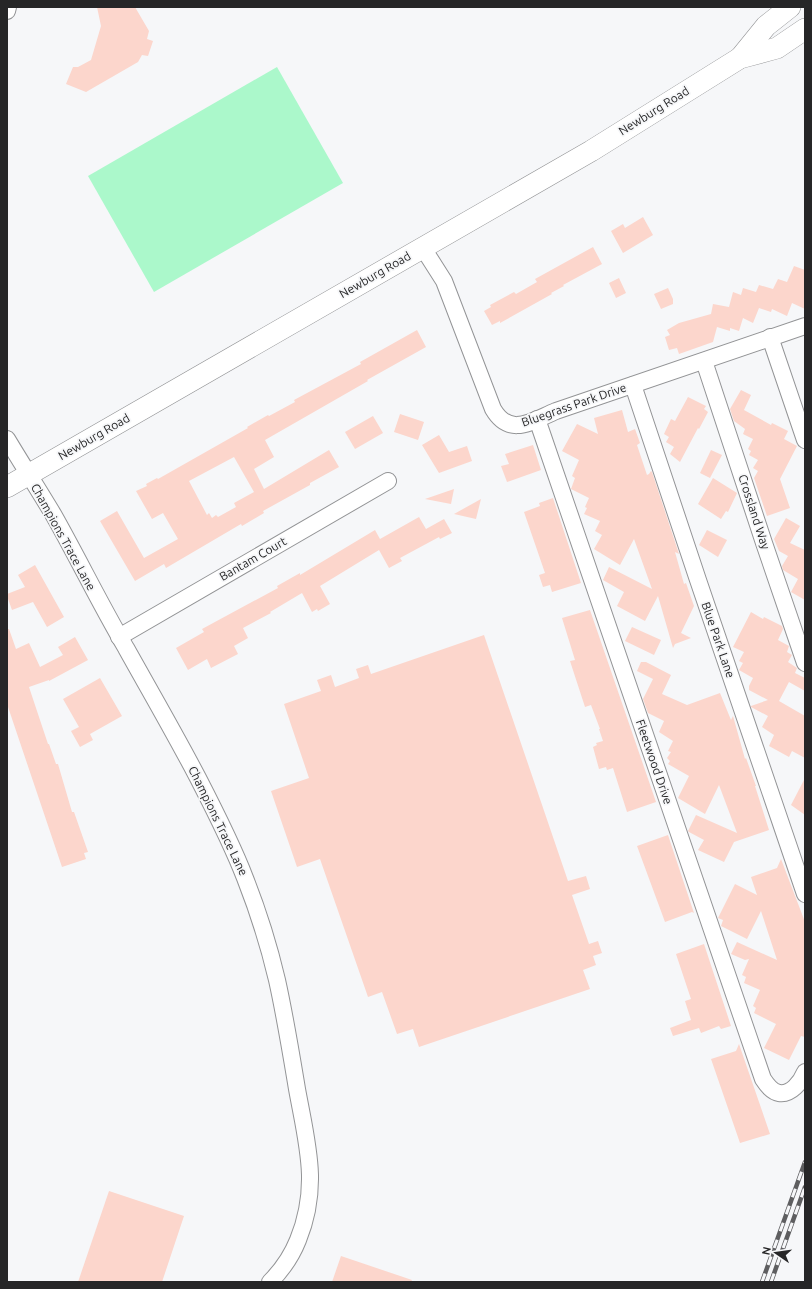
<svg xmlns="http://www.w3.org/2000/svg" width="812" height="1289" font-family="Ubuntu,sans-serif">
	<rect width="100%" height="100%" fill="#f6f7f9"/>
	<path fill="#abf8cb" d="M277,67l66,116 -189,109 -66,-116z"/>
	<g fill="#fcd6cc" fill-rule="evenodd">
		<path d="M97,7h38l14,24 -2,8 6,2 -5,15 -6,-1 -4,7 -52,30 -20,-8 7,-17h5l13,-7 10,-34z"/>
		<path d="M643,217l10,18 -30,18 -12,-22 12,-7 2,4z"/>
		<path d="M593,247l9,17 -39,21 1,1 -13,7 1,1 -52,29v-2l-8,4 -8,-14 7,-4 -1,-2 24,-13 2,2 21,-12 -2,-3z"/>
		<path d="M794,266l11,4v39l-13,-6 -5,13 -15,-7 -1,3 -12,-4 -6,15 -10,-5 -4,13 -9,-3v3l-13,-4 -4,15 -34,12 -2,-6 -8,2 -4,-13 5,-2 -3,-5 12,-7 32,-9 2,-10 16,3 4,-15 8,3 2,-7 13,4 3,-7 14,4 5,-10 9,3z"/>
		<path d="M619,278l7,15 -10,5 -7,-15z"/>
		<path d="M668,288l5,11v5l-12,5 -7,-15z"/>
		<path d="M417,330l9,17 -59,33 1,1 -103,59 9,17 -20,12 10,20 65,-39 10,17 -29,16v2l-47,26 1,2 -22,13 -1,-2 -75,44 -2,-4 -29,17 -35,-60 17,-10 27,47 34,-19 -15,-26 -11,6 -16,-28 11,-5 -1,-2 11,-6 1,1 90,-51 -1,-1 21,-12 1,1 26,-14 -1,-2 67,-36 -1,-2zM234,457l20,35 -20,11 2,4 -18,10 -2,-2 -4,3 -3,-5 -2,2 -18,-34z"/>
		<path d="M741,390l10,5 -7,15 27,15 1,-2 16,8 -4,8 13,7 -17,33 10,29 -23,8 -13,-38 4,-7 -5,-3 5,-8 -9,-5 2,-4 -3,-2 5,-10 -10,-5 2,-5 -11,-8 -4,-12z"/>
		<path d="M688,397l18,9 -2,3 4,3 -9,17 -1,-1 -18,34 -10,-8 4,-7 -8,-5 3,-5 -5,-3 7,-15 4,2z"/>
		<path d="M622,410l6,22 7,-3 5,14 -3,2 10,30 2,-1 2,-3 1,1 27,82 -4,-2 9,32 2,-1 8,23 -13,27 10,5 -16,6 -2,4 -15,-52 -13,25 -28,-15 7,-14 -21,-12 6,-13 43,22 -18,-50 -14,26 -26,-16 8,-14 -7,-4 5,-10 -16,-7 3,-6 -2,-1 4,-9 -18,-9 4,-11 -3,-2 7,-16 -17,-9 15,-27 21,10 -4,-16z"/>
		<path d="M400,414l24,8 -6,18 -24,-8z"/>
		<path d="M373,416l10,17 -28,16 -10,-17z"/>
		<path d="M439,435l10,17 18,-6 5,15 -33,12 -17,-28z"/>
		<path d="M533,445l8,25 -34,12 -6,-16 8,-2 -4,-10z"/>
		<path d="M711,450l11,5 -12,23 -10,-5z"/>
		<path d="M713,478l24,15 -9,19 -2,-1 -5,8 -23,-15z"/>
		<path d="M454,489l-3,15 -26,-5z"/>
		<path d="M553,498l28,85 -29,9 -2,-7 -7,2 -4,-12 6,-2 -21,-61 16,-6 -1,-3z"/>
		<path d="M481,499l-5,20 -22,-5z"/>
		<path d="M419,517l7,12 18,-10 8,14 -12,6 -1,-2 -39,21 2,3 -13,7 -10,-18 -59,36 10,18 -12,7 -1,-2 -5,3 -10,-19 -32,19 1,1 -28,15 5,10 -14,8 4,8 -27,14 -4,-9 -19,11 -12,-22 28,-16 -2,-3 76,-41 -1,-2 23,-13v2l75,-45 5,9z"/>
		<path d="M786,518l14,8 -10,17 15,7v50l-14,-8 7,-13 -15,-9 -1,-4 6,-10 -9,-5 -5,-12z"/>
		<path d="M707,530l20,10 -9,17 -19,-12z"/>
		<path d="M35,565l29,52 -17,10 -14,-25 -21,8 -5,-14v-2l18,-7 -7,-12z"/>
		<path d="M590,610l66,192 -29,10 -14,-44 -6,2 -1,-3 -7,2 -6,-22 4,-2 -1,-2 7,-2 -4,-12h1l-9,-24 -6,2 -15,-46 5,-1 -13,-42z"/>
		<path d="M751,612l12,7 1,-2 18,9 1,3 -5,11 11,6 -2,6 5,3 -4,7 9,6 -2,5 10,5v13l-16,-9 -10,19 26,15v42l-13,-7 -3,6 -20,-11 5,-11 -12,-8 6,-11 -17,-9v-1l17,-6 -19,-10v-4l4,-8 -14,-8 4,-7 -4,-2 5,-9 -11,-5z"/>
		<path d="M632,627l29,13 -7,15 -29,-14z"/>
		<path d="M7,629h2l7,20 13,-6 11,24 23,-12 -5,-8 17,-10 13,23 -39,21v-1l-20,7 19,57h1l7,20h2l14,48h2l14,40 -4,1 2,6 -24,8 -55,-163z"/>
		<path d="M484,635l84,246 18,-5 4,13 -18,6 17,49 9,-3 4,12 -9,3 3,9 -13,5 7,19 -171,58 -6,-18 -16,5 -15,-42 -14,5 -48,-138 -23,8 -26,-76 38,-13 -25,-74 37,-13 -4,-11 14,-5 4,12 24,-9 -3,-9 12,-4 3,9z"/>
		<path d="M641,662h5l25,13 -9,19 25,11 33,-12 11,27 2,-4 12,43 1,-1 10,28h-1l14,44 -35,12 -10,20 -26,-12 6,-10 -15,-8 -1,-1 8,-16 41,18 -18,-48 -14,29 -27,-16 11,-22 -21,-12 2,-3 -3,-3 4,-6 -3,-1 5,-10 -14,-9 5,-11 -16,-8 -5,-14 10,-20 -16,-8z"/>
		<path d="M100,678l22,38 -32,18 3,6 -13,7 -9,-16 8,-4 -16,-28z"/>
		<path d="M805,778v37l-14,-10z"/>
		<path d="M668,835l26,78 -2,-1 -27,10 -28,-76z"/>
		<path d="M781,859l24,63v115l-4,-1 -12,24 -25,-12 12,-24 -22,-11 2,-5 -3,-2 7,-16 -16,-7 2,-6 -4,-2 7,-16 -4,1 -14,-6 6,-12 40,18 -16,-49 -14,28 -26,-13 2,-6 -5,-2 17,-34 22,11 -6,-18 26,-9z"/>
		<path d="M704,944l27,82 -10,3 -2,-3 -18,7 -2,-5 -26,8 -3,-8 21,-8 -6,-19 6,-2 -15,-45z"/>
		<path d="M739,1044l31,90 -30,9 -29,-84 25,-8z"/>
		<path d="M109,1191l75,25 -22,66h-84z"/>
		<path d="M341,1256l71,24 -1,2h-79z"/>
	</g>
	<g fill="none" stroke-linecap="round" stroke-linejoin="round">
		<g stroke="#939496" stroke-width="18">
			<g id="minor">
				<path d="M7,11l1,-4"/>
				<path d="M423,248l21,33 49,128c17,29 39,12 63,2l249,-85"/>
				<path d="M770,337l35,103"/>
				<path d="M704,361l60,182 41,120"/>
				<path d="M633,385l65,195 107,314"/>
				<path d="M537,419l226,660c4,6 9,13 16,14 12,2 22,-11 26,-21"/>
				<path d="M7,439c15,25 31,50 46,75 25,44 47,90 73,134 24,43 49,86 72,130 17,33 34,66 47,100 13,33 24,68 32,102 8,36 14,73 20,109 10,55 23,97 1,151 -6,15 -16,30 -28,42"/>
				<path d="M119,637l269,-156"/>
			</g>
		</g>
		<g stroke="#939496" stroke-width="22">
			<g id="major">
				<path d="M740,58l26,-32 24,-19"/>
				<path d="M7,487l584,-336 149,-93 37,-10 28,-19"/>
			</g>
		</g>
		<use href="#minor" stroke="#fff" stroke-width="16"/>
		<use href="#major" stroke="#fff" stroke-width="21"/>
		<g stroke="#5e5e60" stroke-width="4.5">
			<g id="rail">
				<path d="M762,1282l43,-120"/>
				<path d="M771,1282l34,-95"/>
			</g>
		</g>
		<use href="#rail" stroke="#f6f7f9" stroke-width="3" stroke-dasharray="9" stroke-linecap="butt"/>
	</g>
	<g text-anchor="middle" stroke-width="3.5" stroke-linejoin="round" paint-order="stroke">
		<g font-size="12" fill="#262627" stroke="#f6f7f9">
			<text transform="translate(654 111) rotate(-32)" y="4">Newburg Road</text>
			<text transform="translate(375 275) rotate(-30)" y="4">Newburg Road</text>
			<text transform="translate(574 405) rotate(-19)" y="4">Bluegrass Park Drive</text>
			<text transform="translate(94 437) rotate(-30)" y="4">Newburg Road</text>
			<text transform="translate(754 512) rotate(72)" y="4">Crossland Way</text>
			<text transform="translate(63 537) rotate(61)" y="4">Champions Trace Lane</text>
			<text transform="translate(253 559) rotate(-30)" y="4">Bantam Court</text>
			<text transform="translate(718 640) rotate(71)" y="4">Blue Park Lane</text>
			<text transform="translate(654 762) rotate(71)" y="4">Fleetwood Drive</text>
			<text transform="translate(218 821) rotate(64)" y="4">Champions Trace Lane</text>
		</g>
	</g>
	<rect width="812" height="1289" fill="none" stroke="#262627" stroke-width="16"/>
	<g transform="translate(776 1253) rotate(283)" stroke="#f6f7f9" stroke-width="3" paint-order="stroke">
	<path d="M0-3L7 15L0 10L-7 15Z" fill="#262627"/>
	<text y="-6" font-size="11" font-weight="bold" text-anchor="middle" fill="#262627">N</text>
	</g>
</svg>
